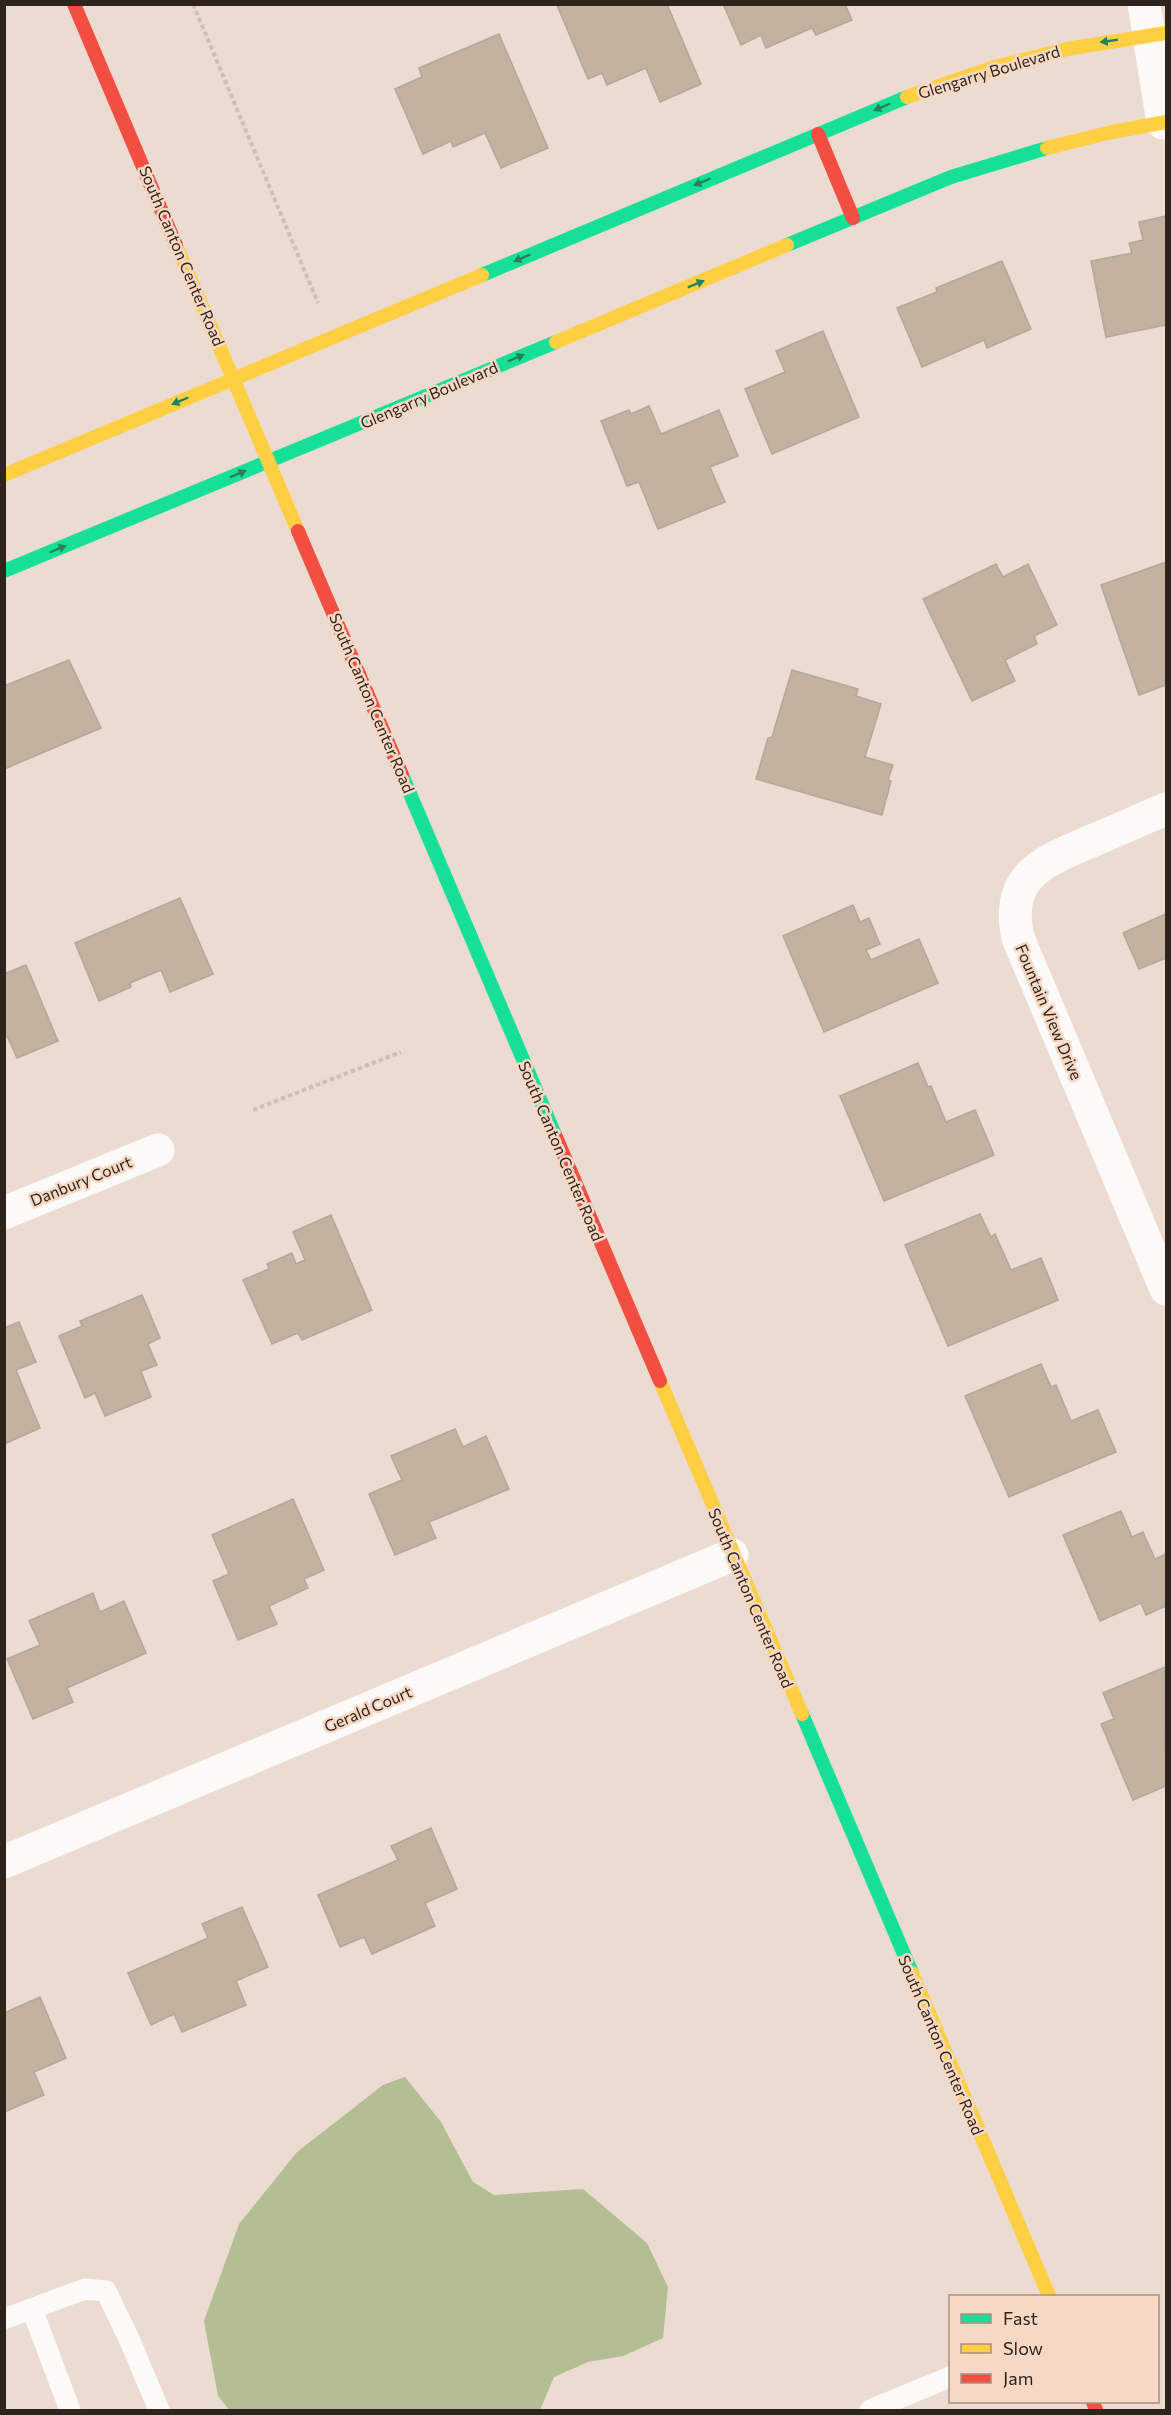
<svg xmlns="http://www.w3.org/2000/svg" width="1171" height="2415" font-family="Commissioner,sans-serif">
	<rect width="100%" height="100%" fill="#ebdbd0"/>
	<path fill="#b3be94" d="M405,2077l36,45 32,60 21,13 89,-6 64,54 21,44 -5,51 -40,18 -35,6 -34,15 -14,33h-311l-11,-14 -14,-75 35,-97 58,-72 86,-67z"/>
	<g fill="#c2b29f" stroke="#b2a89e" stroke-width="1.5">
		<path d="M559,4h108l34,80 -41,18 -14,-34 -39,17 -5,-12 -14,6 -31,-74z"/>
		<path d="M723,4h122l7,16 -36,15 -4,-7 -46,20 -5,-13 -20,10z"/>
		<path d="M499,34l49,114 -47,20 -16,-35 -32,14 -2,-6 -28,13 -28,-65 27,-12 -3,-9z"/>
		<path d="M1166,216v109l-60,12 -15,-76 41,-8 -3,-10 14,-3 -4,-18z"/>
		<path d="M1002,261l29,68 -44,19 -3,-8 -62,27 -25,-59 40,-16 -1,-4z"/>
		<path d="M823,331l36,86 -87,37 -27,-65 40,-17 -9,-21z"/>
		<path d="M649,406l12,28 58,-24 19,46 -28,11 15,35 -67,27 -19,-47 -12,4 -26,-65 28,-11 2,4z"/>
		<path d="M1166,562v123l-27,10 -38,-110z"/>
		<path d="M996,564l7,13 25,-13 29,61 -23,11 3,8 -32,16 10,21 -43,20 -49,-102z"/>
		<path d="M69,660l32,68 -97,41v-83z"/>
		<path d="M792,670l66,19 -2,7 25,8 -16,53 28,8 -5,15 3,1 -9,34 -126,-36 12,-41 4,-1z"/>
		<path d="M180,898l33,76 -43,18 -9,-22 -31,13 1,4 -32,14 -24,-58z"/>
		<path d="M853,905l7,17 9,-4 11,26 -14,6 5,10 48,-21 19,44 -114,49 -41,-96z"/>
		<path d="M1166,914v46v-2l-27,11 -16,-36z"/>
		<path d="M26,965l32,76 -41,17 -10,-22 -3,1v-63z"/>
		<path d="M918,1063l10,24 3,-1 15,36 29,-12 19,45 -110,46 -44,-105z"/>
		<path d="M980,1214l11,23 4,-3 16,36 30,-12 17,42 -110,46 -43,-101z"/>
		<path d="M331,1215l41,95 -70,30 -4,-7 -26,11 -29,-64 26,-11 -2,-5 25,-11 4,11 9,-4 -12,-28z"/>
		<path d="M142,1295l18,43 -12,6 9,21 -16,6 10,26 -46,19 -10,-23 -10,5 -26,-62 23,-10 -2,-5z"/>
		<path d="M19,1322l17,40 -20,8 24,58 -36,16v-116z"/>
		<path d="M1041,1364l10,23 5,-2 15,36 27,-11 18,42 -107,45 -44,-101z"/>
		<path d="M455,1429l8,18 23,-11 23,53 -80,33 7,16 -41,17 -26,-61 33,-14 -11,-24z"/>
		<path d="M293,1499l31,71 -20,9 4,9 -39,18 8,18 -39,16 -25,-59 16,-7 -17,-39z"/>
		<path d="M1121,1511l11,26 11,-5 12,27 11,-5v52l-20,9 -5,-12 -41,18 -37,-86z"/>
		<path d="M93,1593l7,19 24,-11 22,52 -79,35 6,14 -40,17 -26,-60 33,-14 -11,-24z"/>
		<path d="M1165,1667l1,119 -33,14 -32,-76 13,-5 -11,-26z"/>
		<path d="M431,1828l26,61 -32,14 10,23 -63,28 -8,-17 -24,10 -22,-52 80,-35 -7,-14z"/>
		<path d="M242,1907l26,60 -32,14 10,24 -64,27 -8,-18 -23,11 -23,-52 80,-35 -6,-14z"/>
		<path d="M40,1997l26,61 -32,14 10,23 -40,17v-99z"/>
	</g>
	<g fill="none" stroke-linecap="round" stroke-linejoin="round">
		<g stroke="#c8c1be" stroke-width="4" stroke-dasharray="4.5 3" stroke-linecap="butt">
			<path d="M193,4l125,299"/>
			<path d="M253,1110l148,-58"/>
		</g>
		<g stroke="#fcfaf8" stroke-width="21">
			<path d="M32,2309l38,101"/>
			<path d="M4,2319l81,-30 21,2 24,50 29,69"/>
			<path d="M870,2410l80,-33"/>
		</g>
		<g stroke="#fcfaf8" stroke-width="33">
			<path d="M1144,4l19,119"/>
			<path d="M1166,809c-24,10 -48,21 -72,31 -49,21 -90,34 -76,98l148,351"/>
			<path d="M4,1213l154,-63"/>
			<path d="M4,1862l728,-307"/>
		</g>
		<g stroke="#16e098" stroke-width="14">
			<path d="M787,245l164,-68 96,-29"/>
			<path d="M482,275l425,-178"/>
			<path d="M4,571l552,-229"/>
			<path d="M402,775l154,362"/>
			<path d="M802,1714l110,259"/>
		</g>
		<g stroke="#ffcf43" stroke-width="14">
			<path d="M907,97l88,-30 72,-18 99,-16"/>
			<path d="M1047,148l65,-16 54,-10"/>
			<path d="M176,245l122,286"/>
			<path d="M556,342l231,-97"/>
			<path d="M4,475l478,-200"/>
			<path d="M660,1381l142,333"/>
			<path d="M912,1973l137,323"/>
		</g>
		<g stroke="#f24e42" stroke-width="14">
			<path d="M74,4l102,241"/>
			<path d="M818,134l35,84"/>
			<path d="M298,531l104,244"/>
			<path d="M556,1137l104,244"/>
			<path d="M1093,2402l3,8"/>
		</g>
	</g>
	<defs><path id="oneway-solid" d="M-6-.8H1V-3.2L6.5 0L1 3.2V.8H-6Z" transform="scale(1.5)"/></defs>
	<g fill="#22825a">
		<use href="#oneway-solid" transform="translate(1109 41) rotate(172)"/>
		<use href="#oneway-solid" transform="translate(882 107) rotate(157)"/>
		<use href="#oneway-solid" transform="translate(702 182) rotate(157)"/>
		<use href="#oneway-solid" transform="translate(522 258) rotate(157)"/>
		<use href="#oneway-solid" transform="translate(696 284) rotate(-23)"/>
		<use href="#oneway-solid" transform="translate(516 358) rotate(-23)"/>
		<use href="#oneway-solid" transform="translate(180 401) rotate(157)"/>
		<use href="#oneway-solid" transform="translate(238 474) rotate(-22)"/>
		<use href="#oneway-solid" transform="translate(58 549) rotate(-23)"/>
	</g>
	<g text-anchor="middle" stroke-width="5" stroke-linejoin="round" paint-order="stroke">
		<g font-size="16" fill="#2f241c" stroke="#f7d8c4">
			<text transform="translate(989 72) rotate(-17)" y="6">Glengarry Boulevard</text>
			<text transform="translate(182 256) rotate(67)" y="6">South Canton Center Road</text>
			<text transform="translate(429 395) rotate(-23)" y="6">Glengarry Boulevard</text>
			<text transform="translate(372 703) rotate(67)" y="6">South Canton Center Road</text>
			<text transform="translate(1049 1012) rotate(67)" y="6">Fountain View Drive</text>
			<text transform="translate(561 1151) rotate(67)" y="6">South Canton Center Road</text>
			<text transform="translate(81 1181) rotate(-22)" y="6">Danbury Court</text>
			<text transform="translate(751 1598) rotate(67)" y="6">South Canton Center Road</text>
			<text transform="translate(368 1709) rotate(-23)" y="6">Gerald Court</text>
			<text transform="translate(941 2045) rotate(67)" y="6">South Canton Center Road</text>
		</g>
	</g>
	<rect width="1171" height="2415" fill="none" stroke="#2f241c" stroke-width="12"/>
	<rect x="949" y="2295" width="210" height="108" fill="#f7d8c4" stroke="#a79081" stroke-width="1.5"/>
	<rect x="961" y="2314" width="30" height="9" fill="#16e098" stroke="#a79081" stroke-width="1.5"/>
	<text x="1003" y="2325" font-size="18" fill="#2f241c">Fast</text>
	<rect x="961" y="2344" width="30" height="9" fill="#ffcf43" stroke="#a79081" stroke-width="1.5"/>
	<text x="1003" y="2355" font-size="18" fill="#2f241c">Slow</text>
	<rect x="961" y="2374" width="30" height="9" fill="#f24e42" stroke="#a79081" stroke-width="1.5"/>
	<text x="1003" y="2385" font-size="18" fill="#2f241c">Jam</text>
</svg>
